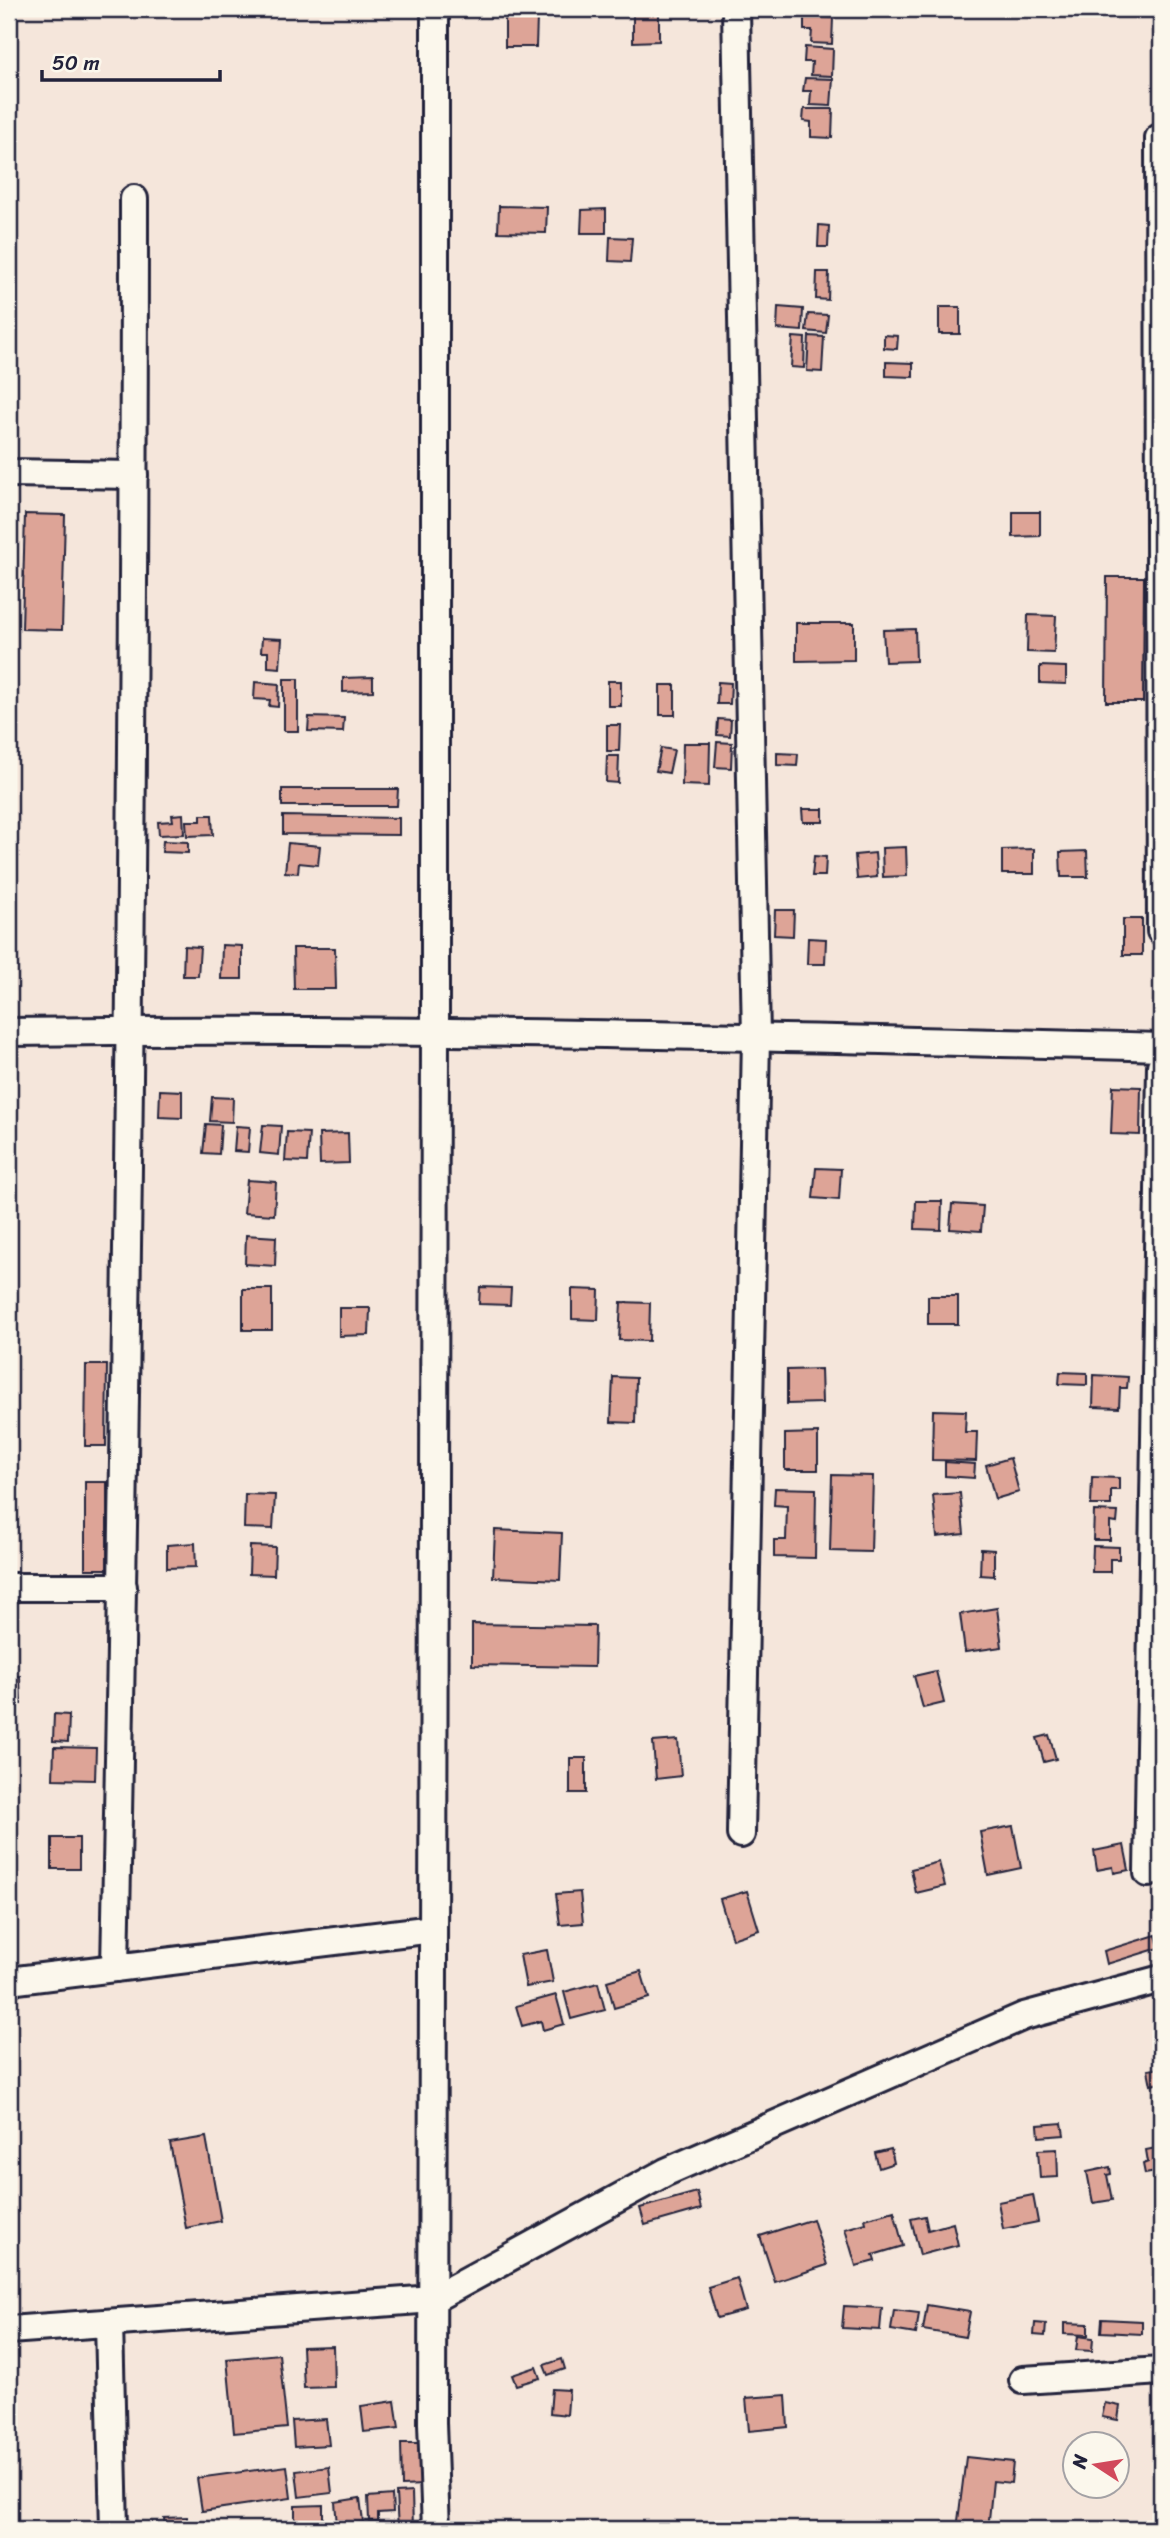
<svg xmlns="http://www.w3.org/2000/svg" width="1170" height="2538" font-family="Sriracha,sans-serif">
	<rect width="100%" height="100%" fill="#f5e6db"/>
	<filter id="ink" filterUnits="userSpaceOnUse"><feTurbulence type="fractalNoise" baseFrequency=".0143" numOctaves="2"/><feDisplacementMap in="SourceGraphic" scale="14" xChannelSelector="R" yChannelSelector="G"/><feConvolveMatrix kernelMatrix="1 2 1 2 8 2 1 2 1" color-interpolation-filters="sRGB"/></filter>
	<g filter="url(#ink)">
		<g fill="#dda497" stroke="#22223b" stroke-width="2">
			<path d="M633,14h26v27l-26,1z"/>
			<path d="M804,16l29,2 -1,26 -21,-1 1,-13h-8z"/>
			<path d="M505,17h32l-1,30h-31z"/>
			<path d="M805,47l28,2 -1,27 -21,-1 1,-13h-8z"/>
			<path d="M805,78l28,1 -2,27 -21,-1 1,-14h-8z"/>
			<path d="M804,109h29l-1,29 -21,-1v-15l-8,-1z"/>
			<path d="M499,206l48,1 -1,26 -48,-1z"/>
			<path d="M606,209v24h-25l1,-23z"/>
			<path d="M819,225l10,1 -1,21h-10z"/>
			<path d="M610,237l22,1 -2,24 -21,-1z"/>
			<path d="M817,272h12l-1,28 -12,-1z"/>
			<path d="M778,307l25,2 -1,22 -25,-2z"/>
			<rect x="939" y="307" width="21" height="27"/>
			<path d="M808,314l20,1 -2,18 -20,-2z"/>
			<path d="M884,335l14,1 -1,13 -13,-1z"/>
			<path d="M809,336l15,1 -2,35 -15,-1z"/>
			<path d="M793,337l12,1 -1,30 -13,-1z"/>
			<path d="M886,362l27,1v14l-27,-1z"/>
			<path d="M1013,512h27v24l-27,1z"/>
			<path d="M25,514l40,1 -3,115 -40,-1z"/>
			<path d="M1107,577h37l-1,125h-37z"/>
			<path d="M1028,615l28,1 -2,37 -27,-1z"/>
			<path d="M796,623h58v37l-58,1z"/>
			<path d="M915,629l1,32 -31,1 -2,-32z"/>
			<path d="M262,638l20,1 -2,29 -12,-1v-15h-7z"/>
			<path d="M1040,666l26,1v17l-26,-1z"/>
			<path d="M373,677v14l-30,1v-14z"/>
			<rect x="284" y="679" width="14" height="52"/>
			<rect x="608" y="681" width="13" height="25"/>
			<path d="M255,682l24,2 -1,23 -9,-1 1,-6 -16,-1z"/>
			<path d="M718,682l13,1 -1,21h-13z"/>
			<rect x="660" y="685" width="15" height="30"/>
			<path d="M309,717l35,1 -1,14 -35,-1z"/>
			<path d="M718,719l13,1 -1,16 -13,-1z"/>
			<path d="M607,725h13l-1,26h-12z"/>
			<path d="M717,742l15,1 -1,25 -16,-1z"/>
			<path d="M683,743h27l-1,43 -27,-1z"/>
			<path d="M661,748l13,2 -5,23 -13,-2z"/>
			<path d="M777,753l21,1 -1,12 -20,-1z"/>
			<path d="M607,756h12l-1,27 -12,-1z"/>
			<path d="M282,789h116l-1,17h-115z"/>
			<path d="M802,809h21v13h-20z"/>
			<path d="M183,814l1,20 -25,1 -1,-13 15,-1 -1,-6z"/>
			<path d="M201,815h11l1,20 -26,1 -1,-15h15z"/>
			<path d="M283,816l116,2v17l-116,-1z"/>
			<path d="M163,841l25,1v11l-26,-1z"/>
			<path d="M288,843l32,3 -2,19 -19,-2 -1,10 -13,-1z"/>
			<path d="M906,847l1,29 -24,1 -1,-29z"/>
			<path d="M1034,849v25h-32v-24z"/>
			<path d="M1087,851l1,26h-27l-1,-25z"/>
			<path d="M875,853l2,24 -20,2 -2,-24z"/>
			<path d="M814,856l12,1 -1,19h-13z"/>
			<path d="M775,910h19l-1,26 -19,-1z"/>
			<rect x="1123" y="919" width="19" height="36"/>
			<path d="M808,938l18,1 -1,25h-18z"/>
			<path d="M222,945l20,1v33h-21z"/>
			<path d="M184,946l16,1 -2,29h-15z"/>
			<path d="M293,948h42l1,41h-42z"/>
			<path d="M1113,1086l28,1 -1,48 -29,-1z"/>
			<path d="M160,1090l22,1v27l-23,-1z"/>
			<path d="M212,1097l21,1 -1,24 -22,-1z"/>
			<path d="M206,1124l15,1 -2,29 -16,-1z"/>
			<path d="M263,1125l18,1 -2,29 -19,-2z"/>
			<path d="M236,1126l14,1 -2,25 -14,-1z"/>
			<path d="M287,1132l22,1 -2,29 -22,-1z"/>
			<path d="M348,1133l1,30 -29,1 -1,-30z"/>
			<path d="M816,1168l25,1 -2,31 -26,-2z"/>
			<path d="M247,1180l29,2 -2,33 -30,-2z"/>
			<path d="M916,1201h26l-1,29 -26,-1z"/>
			<path d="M952,1204l31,2 -2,25 -31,-2z"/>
			<path d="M246,1235l30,2 -1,29 -30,-2z"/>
			<path d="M480,1287l31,1 -1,17 -31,-1z"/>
			<rect x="243" y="1289" width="29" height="41"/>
			<path d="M572,1289l27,1 -1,30 -26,-1z"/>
			<rect x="928" y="1296" width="30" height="28"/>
			<path d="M621,1302l29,1 -1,38 -30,-1z"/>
			<path d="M339,1308h31l-1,27 -30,1z"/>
			<path d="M86,1365h21l-1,81h-21z"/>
			<path d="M821,1369l1,34 -35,1v-34z"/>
			<path d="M1060,1372l27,1v12l-28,-1z"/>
			<path d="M1094,1375l34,2 -1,11h-7l-1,20 -26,-1z"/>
			<path d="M613,1377l23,1 -1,45 -24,-1z"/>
			<path d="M933,1410l33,1 -1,21h12l-1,29 -44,-1z"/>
			<path d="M818,1433v37h-33v-36z"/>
			<path d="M1010,1458l9,34 -24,7 -9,-34z"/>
			<path d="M945,1462l30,2 -1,14 -29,-2z"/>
			<path d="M832,1475l41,1 -2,76 -41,-1z"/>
			<path d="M1092,1477l27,1v12h-8v15h-20z"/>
			<rect x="85" y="1482" width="22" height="87"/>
			<path d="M775,1488l41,1 -1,69 -41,-1v-17h12l1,-34 -13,-1z"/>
			<path d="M960,1493l4,41 -27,3 -4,-42z"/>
			<path d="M245,1494l30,1 -2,34 -29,-1z"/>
			<path d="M1094,1511l24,1 -1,11 -7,-1v18h-17z"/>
			<path d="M495,1530l67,3 -2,47 -67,-3z"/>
			<path d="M195,1543l1,24 -29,1v-23z"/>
			<path d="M250,1546l25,1 -1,28 -25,-1z"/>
			<path d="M1093,1546l26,1v12h-9v13h-18z"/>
			<path d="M981,1549l13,1v26l-14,-1z"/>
			<path d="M997,1608l5,39 -37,5 -5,-38z"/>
			<path d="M472,1624l123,2 -1,41 -122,-2z"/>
			<path d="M936,1671l8,32 -21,5 -9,-32z"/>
			<path d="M9,1676h11l1,28 -12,1z"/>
			<path d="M54,1714l15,1 -1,27 -15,-1z"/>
			<path d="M1049,1735l7,24 -12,3 -7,-24z"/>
			<path d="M678,1740l3,36 -25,3 -3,-37z"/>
			<path d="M54,1747l42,1 -1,32 -42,-1z"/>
			<rect x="570" y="1758" width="16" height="35"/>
			<path d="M1013,1826l8,42 -33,7 -8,-43z"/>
			<rect x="52" y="1838" width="27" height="31"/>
			<path d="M1124,1845l5,25 -15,3 -1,-6 -16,3 -3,-19z"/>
			<path d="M939,1862l6,24 -29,7 -5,-24z"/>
			<path d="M747,1891l12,39 -27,9 -12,-40z"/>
			<path d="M580,1892l3,31 -23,2 -4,-31z"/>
			<path d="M1156,1935l3,13 -52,16 -3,-13z"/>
			<path d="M547,1950l6,32 -27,5 -6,-32z"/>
			<path d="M641,1971l8,27 -35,10 -7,-27z"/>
			<path d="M598,1983l7,27 -34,9 -7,-27z"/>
			<path d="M556,1995l8,29 -21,6 -2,-9 -19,5 -6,-20z"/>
			<path d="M1161,2068v15l-10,2 -3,-15z"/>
			<path d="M1062,2123l2,12 -25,2 -1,-12z"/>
			<path d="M206,2137l15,84 -35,7 -16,-85z"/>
			<path d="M1161,2147v24l-16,3 -2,-10 5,-2 -2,-12z"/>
			<path d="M891,2149l3,14 -15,5 -4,-15z"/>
			<path d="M1057,2149l1,28 -18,1 -2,-28z"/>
			<path d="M1110,2167l1,7 -4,1 5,25 -19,3 -6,-31z"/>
			<path d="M697,2192l4,17 -56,16 -5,-17z"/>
			<path d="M1033,2195l5,27 -35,7 -5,-27z"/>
			<path d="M894,2211l9,35 -30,9 2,6 -19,5 -11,-37 21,-6 -1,-4z"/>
			<path d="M925,2216l3,14 25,-7 5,22 -38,10 -9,-36z"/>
			<path d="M813,2219l14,46 -52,17 -15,-46z"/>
			<path d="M737,2278l9,32 -29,8 -9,-31z"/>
			<path d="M927,2305l43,7 -5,25 -42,-7z"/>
			<path d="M844,2306l38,2 -2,22 -38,-2z"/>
			<path d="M894,2310l25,3 -3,21 -25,-4z"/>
			<path d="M1102,2319l40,2v13l-41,-2z"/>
			<path d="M1035,2323l11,1 -1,12 -11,-1z"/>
			<path d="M1064,2323l24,1v11l-24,-1z"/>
			<path d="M1078,2336l15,2 -1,13 -16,-1z"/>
			<path d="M333,2346l1,41 -30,1 -2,-41z"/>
			<path d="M279,2354l8,74 -53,5 -7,-74z"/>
			<path d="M562,2359l3,10 -17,6 -4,-10z"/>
			<path d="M536,2367l4,11 -24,7 -4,-10z"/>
			<path d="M552,2389l17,1 -2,25 -17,-2z"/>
			<path d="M786,2395l2,32 -39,4 -3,-33z"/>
			<path d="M395,2401l4,27 -35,4 -3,-26z"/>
			<path d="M1105,2403l15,3 -2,14 -16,-3z"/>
			<path d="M326,2419l3,26 -35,2 -2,-26z"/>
			<path d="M401,2443h21l1,42 -21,1z"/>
			<path d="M966,2457l47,5 -2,21 -18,-2 -5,48h-31z"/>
			<path d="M287,2466l4,32 -89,13 -5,-33z"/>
			<path d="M329,2467l3,26 -33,4 -3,-26z"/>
			<path d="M412,2492l1,37h-15l-2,-36z"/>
			<path d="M392,2495l1,17 -15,1v8h-9l-1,-24z"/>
			<path d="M360,2498l3,24 -26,3 -2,-23z"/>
			<path d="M323,2505v24h-28v-23z"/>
			<path d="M187,2517v12h-22l-1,-11z"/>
			<path d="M364,2526v3h-26v-1z"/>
		</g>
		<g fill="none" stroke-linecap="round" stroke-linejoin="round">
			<g stroke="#22223b" stroke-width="32">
				<g id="minor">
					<path d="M435,9v1024l-3,1390 4,106"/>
					<path d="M736,9l20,1028 -15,797"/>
					<path d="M1159,138l2,793"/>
					<path d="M9,473l125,2"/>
					<path d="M9,1032c384,-5 768,5 1152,15"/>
					<path d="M9,1587h114"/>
					<path d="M1148,1873l13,-807"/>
					<path d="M115,1968c12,-590 19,-1179 19,-1769"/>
					<path d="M9,1981l424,-52"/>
					<path d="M109,2323l5,206"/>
					<path d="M9,2330l424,-31 233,-127 358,-156 137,-37"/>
					<path d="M1023,2380l138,-9"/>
				</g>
			</g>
			<use href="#minor" stroke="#fbf7ec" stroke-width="26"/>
		</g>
	</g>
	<rect width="1170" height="2538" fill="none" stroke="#fbf7ec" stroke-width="35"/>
	<rect x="18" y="18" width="1135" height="2503" fill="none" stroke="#22223b" stroke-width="2.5" filter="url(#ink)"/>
	<g transform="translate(1096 2465) rotate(282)"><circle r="33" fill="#fbf7ec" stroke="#a4a2a5" stroke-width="2"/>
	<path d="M0-5L12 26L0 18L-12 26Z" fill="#d1495b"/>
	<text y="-10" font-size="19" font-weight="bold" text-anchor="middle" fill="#22223b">N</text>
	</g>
	<path d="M42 70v10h178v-10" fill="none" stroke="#22223b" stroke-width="3.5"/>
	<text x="52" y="70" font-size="21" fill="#22223b" stroke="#fbf7ec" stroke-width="5" paint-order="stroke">50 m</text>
</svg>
